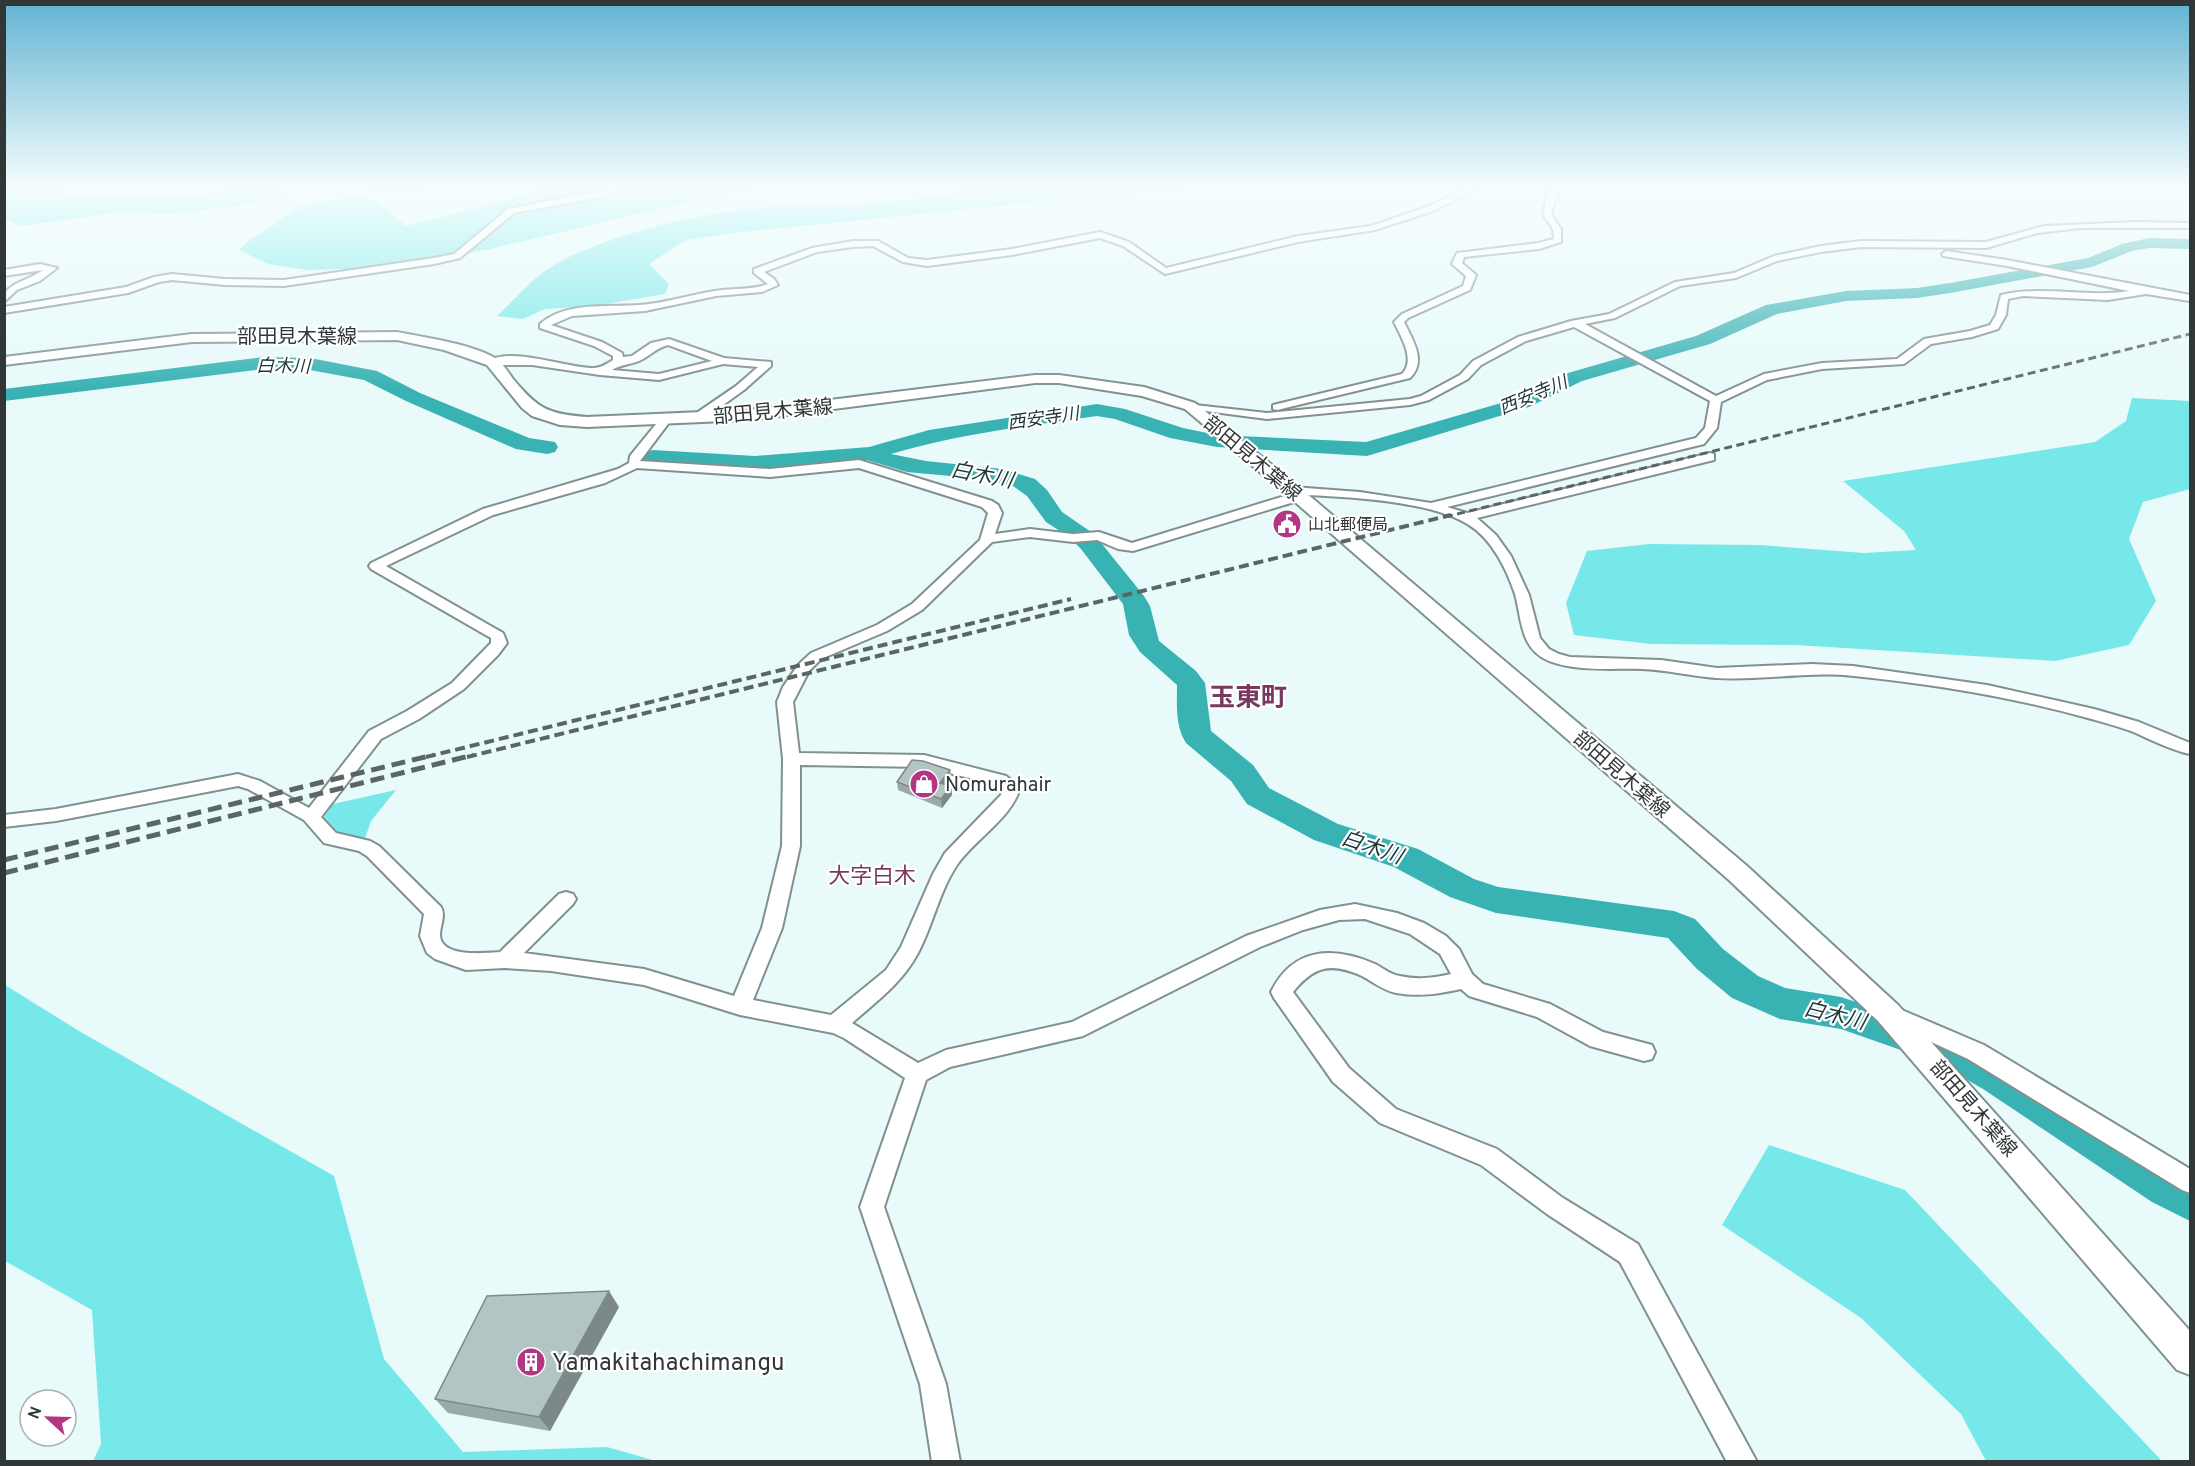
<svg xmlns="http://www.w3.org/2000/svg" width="2195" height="1466" font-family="Overpass,'Noto Sans JP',sans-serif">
	<rect width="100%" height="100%" fill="#e8fafa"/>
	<g fill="#77e8e9">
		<path d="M5,186h46l11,7 46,5 94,-4 63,-6 23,5 -45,12 -73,9 -43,-3 -106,15 -16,-7z"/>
		<path d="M567,186h208l-39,5 -246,58 -110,19 -73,2 -39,-6 -29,-14 12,-11 52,-34 58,-10 18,8 27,23 127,-33z"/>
		<path d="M997,186h224l-174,15 -315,32 -46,7 -37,24 20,20 -4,10 -71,12 -49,3 -22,10 -26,-3c17,-16 35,-37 54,-49 57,-35 162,-57 228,-61 27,-1 55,0 82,-2 46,-3 90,-10 136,-18z"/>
		<path d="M2132,398l58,3v88l-47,13 -14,37 27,62 -27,44 -74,16 -259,-16 -145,-1 -77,-9 -8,-32 21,-52 62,-7 111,1 104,8 52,-3 -12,-19 -61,-50 252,-39 31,-21z"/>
		<path d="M396,790l-25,31 -7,20 -28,-6 -15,-13 12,-18z"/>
		<path d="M5,985l74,46 255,145 50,183 79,93 144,-5 49,14h-563l8,-17 -9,-134 -87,-49z"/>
		<path d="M1769,1145l136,45 257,271h-176l-25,-47 -100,-96 -139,-93z"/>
	</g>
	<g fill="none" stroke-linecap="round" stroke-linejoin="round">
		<g fill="#39b2b3" fill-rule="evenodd">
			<path d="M2149,238l41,1v10l-41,-1 -17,3 -40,16 -142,26 -33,5 -71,3 -69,13 -67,30 -128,37 -53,26 -162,49 -150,-9 -47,-9 -55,-19 -18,-3c-69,10 -138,18 -206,38l35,7 76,8 33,10 12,11 15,22 32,22 50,62 6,10 9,35 37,30 9,12 6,48 42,34 16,23 69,36 80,25 56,30 24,8 176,24 21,8 28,30 35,27 27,12 56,9 125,42 45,26 179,113v43l-38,-19 -169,-113 -45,-26 -97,-34 -61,-10 -48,-21 -35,-29 -29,-31 -172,-25 -46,-16 -56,-30 -80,-27 -67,-36 -16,-23 -45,-38c-11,-17 -9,-38 -9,-58l-37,-33 -11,-17 -6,-31 -42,-55 -12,-12 -23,-15 -19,-26 -14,-10 -30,-7 -76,-7 -40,-12 -112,10 -102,-6 -8,-2 -3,-5 3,-5 8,-2 102,6 114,-9 60,-17 168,-26 28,5 58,19 34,7 149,7 149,-43 53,-26 128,-37 70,-31 80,-14 71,-3 33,-5 138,-25 34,-14z"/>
			<path d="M265,357l45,1 67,13 43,22 109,45 26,4 3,5 -3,5 -8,2 -31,-5 -110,-48 -42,-21 -54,-10 -45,-1 -261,32v-12z"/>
		</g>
		<g stroke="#809190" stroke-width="4">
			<g id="street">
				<path d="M359,186h75l-30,5z"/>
				<path d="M625,186h14l-44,12 -81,15 -54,45 -26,6 -150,22 -59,-1 -53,-5 -13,2 -31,11 -124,20v-6l122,-20 28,-10 18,-3 53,5 59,1 150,-22 20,-4 54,-45z"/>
				<path d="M1474,186h11l-55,26 -55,18 -77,12 -133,32 -42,-28 -23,-8 -88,17 -85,11 -24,-4 -30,-16 -20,1 -36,5 -53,20 10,7 4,6 -16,7 -46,4 -71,15 -73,5 -21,9 51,17 20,11 1,4 9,-1 19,-13 18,-4 55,19 47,4v4l-27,24 -43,31 -6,-3 3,-6 38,-26 22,-19 -35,-3 -64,16 -59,-5 -68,-10h-40l-5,-3c22,-17 82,7 108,6 7,-1 12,-4 18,-8v-4l-19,-10 -54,-18v-4c28,-25 75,-15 109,-20 24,-3 48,-11 73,-14 15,-2 31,0 46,-6l-14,-11v-4l58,-21 41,-7h25l30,17 19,2 85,-11 88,-17 29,10 37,26 132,-32 73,-10 53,-18zM668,345l44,16 -53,13 -47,-4c10,-6 17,-5 27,-9 11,-5 17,-13 29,-16z"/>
				<path d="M1550,186h8l1,3 -8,25 10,15v13l-22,7 -75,8 -2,6 14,12 -6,15 -62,28 -4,4c9,19 23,39 6,56l-133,32 -4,-1v-4l129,-31c14,-14 -1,-37 -8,-52l8,-8 61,-28 3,-10 -14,-12 5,-11 81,-10 16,-4 -1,-10 -10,-15z"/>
				<path d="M2135,222l55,1v5h-110l-43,5 -51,15 -125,-1 -40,5 -44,9 -41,17 -56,8 -65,32 -30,6 131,72 48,-22 58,-11 75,-4 27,-20 46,-8 20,-6 6,-10 5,-20c42,-10 86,3 128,-4l-122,-25 -64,-10 -1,-2 4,-3 61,9 183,35v6l-44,-7 -38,6 -85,-4 -15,3 -2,16 -8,14 -26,8 -41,7 -27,20 -82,5 -55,11 -46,22 -4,26 -13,16 -257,63 20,6 243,-60 4,1v6l-237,58 19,17 15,21 18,39 11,43 9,11 10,5 11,3 91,3 56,8 95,-4 41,2 134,19 107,24 45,13 51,21v11c-20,-4 -40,-15 -59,-23 -14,-5 -29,-9 -43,-13 -76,-21 -155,-34 -234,-42 -46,-5 -92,5 -138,2 -25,-2 -49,-8 -74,-9 -30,-1 -65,3 -93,-8 -29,-12 -27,-41 -34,-67 -8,-24 -23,-55 -46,-69 -37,-24 -119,-28 -164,-30l-1,4 -171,52 -15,-2 -21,-9 -24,2 -43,-5 -38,5 -70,68 -35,21 -66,28 -12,12 -16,31 6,51 125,2 82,21 14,11c-6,29 -46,53 -63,78 -18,27 -24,60 -39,88 -16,30 -41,48 -66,70l66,40 28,-13 126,-28 174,-86 74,-26 35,-6 42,9 27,10 22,13 13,13 13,25 11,10 67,20 53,28 49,13 3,7 -3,7 -8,2 -54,-15 -53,-29 -68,-21 -8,-7c-23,5 -42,8 -65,4 -13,-3 -23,-11 -34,-17 -31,-14 -48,-10 -69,16l56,76 47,41 101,40 66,49 75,46 119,218h-30l-107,-200 -73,-48 -66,-49 -101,-42 -47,-41 -59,-84 -3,-6c22,-45 62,-46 104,-28 8,4 16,11 25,12 18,4 33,2 51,-2l-11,-20 -30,-20 -45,-15 -26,1 -36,10 -43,17 -177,89 -133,31 -24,13 -42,127 62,177 14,78h-28l-12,-78 -60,-177 45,-129 -61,-40 -11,-5 -93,-18 -96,-30 -93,-14 -46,-3 -39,2 -31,-11 -8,-6 -7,-17 4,-22 -57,-58 -8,-5 -35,-8 -20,-23 -56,-31 -10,-3 -182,35 -52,6v-12l52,-6 182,-35 22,7 49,27 60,-77 38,-20 45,-28 39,-40v-5l-120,-69 -2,-3 2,-3 112,-54 135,-40 11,-6 1,-7 31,-38h8l2,2 -31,41 130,8 89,-9 133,41 6,4 4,8 -7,21 35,-5 43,5 26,-2 33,11 159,-49 -4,-3 6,-4 67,5 71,11 265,-65 9,-10 5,-27 -136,-74 -48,14 -45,24 -13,14 -39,21 -19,5 -143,14 -77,-10 -4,-1v-4l81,9 143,-14 11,-3 39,-21 13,-14 45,-24 53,-16 38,-7 66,-32 59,-9 40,-17 47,-10 40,-5 125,1 58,-16zM637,468l133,9 89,-9 123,39 6,6 -8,27 -68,64 -35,21 -66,28 -13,12 -15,22 -6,15 6,57 -1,87 -20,82 -28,68 -90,-27 -120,-16 49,-49 3,-5 -3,-5 -7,-2 -7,2 -59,58c-15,1 -59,6 -60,-17 0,-10 6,-19 1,-28l-62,-61 -9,-5 -34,-8 -15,-16 60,-78 38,-20 45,-30 34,-34 9,-12 -4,-10 -117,-67 107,-51 112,-32zM800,765l124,2 70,17 8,5 -1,6 -56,58 -12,21 -32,73 -15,23 -55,45 -78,-15 29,-72 18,-82z"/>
				<path d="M40,264l17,4 -17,13 -23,9 -13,12v-9c11,-12 27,-14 39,-23l-39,6v-6z"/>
				<path d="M1897,1008l87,37 206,124v24l-8,-3 -214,-131 -78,-36 -4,-6 4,-6z"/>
			</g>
		</g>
		<g stroke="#809190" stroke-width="4">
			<path id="secondary" d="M397,332c30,6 71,11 98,26 7,4 13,14 18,21 25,30 35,35 74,38l161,-7 287,-35h24l85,12 51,16 104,84 448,379 151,139 292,326v44l-13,-5 -299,-349 -149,-141 -442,-385 -102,-86 -43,-13 -83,-13h-24l-287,37 -161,7 -27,-2 -28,-9 -10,-8 -35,-43 -43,-15 -47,-10 -205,2 -188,23v-8l188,-23z"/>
		</g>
		<use href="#street" fill="#fff" fill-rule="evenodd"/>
		<use href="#secondary" fill="#fff" fill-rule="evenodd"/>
		<path stroke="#5c6565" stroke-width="3" stroke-dasharray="8 4.5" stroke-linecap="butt" d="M1445,517l745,-183"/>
		<g stroke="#5c6565" stroke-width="4" stroke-dasharray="10 5" stroke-linecap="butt">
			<path d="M426,757l645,-158"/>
			<path d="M467,757l984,-242"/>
		</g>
		<g stroke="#5c6565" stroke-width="5" stroke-dasharray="14 7" stroke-linecap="butt">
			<path d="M4,860l429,-105"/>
			<path d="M4,873l469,-118"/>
		</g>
	</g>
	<g fill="#9aa9a9">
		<path d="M950,770l1,8 -5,7 5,1 1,9 -10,13 -44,-18 -1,-8z"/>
		<path d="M619,1307l-69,124 -102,-18 -13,-14z"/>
	</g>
	<g fill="#7d8989">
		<path d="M950,770l1,8 -10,14 -1,-9z"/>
		<path d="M951,786l1,9 -10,13 -1,-9z"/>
		<path d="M609,1291l10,16 -69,124 -11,-14z"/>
	</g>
	<g fill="#b3c4c4" stroke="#7d8989" stroke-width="1.5">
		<path d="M912,760l11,1 27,9 -10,13 11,3 -10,13 -44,-17z"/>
		<path d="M609,1291l-70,126 -104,-18 52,-103z"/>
	</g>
	<linearGradient id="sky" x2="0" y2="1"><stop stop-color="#62b3d3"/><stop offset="0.48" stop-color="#f5fdfd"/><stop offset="1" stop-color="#f5fdfd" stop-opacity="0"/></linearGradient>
	<rect width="2195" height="391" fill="url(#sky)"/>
	<defs>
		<g id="civic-disc" transform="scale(1.5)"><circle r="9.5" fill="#b33684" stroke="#fff"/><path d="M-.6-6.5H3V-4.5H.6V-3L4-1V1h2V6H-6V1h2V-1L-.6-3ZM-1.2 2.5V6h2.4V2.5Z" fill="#fff"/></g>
		<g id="shop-disc" transform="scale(1.5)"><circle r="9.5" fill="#b33684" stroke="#fff"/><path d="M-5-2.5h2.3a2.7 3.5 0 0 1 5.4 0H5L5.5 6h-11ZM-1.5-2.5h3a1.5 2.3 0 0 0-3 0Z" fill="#fff"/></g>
		<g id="building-disc" transform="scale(1.5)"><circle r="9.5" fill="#b33684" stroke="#fff"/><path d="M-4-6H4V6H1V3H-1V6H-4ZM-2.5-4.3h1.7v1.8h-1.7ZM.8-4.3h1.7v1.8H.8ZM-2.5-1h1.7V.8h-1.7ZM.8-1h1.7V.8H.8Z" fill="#fff"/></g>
	</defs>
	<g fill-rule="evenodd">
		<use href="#civic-disc" x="1287" y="524"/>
		<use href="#shop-disc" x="924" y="784"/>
		<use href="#building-disc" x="531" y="1362"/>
	</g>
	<g text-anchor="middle" stroke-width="4.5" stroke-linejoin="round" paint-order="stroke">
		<g font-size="16" fill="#313737" stroke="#fff" text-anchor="start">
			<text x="1308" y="530">山北郵便局</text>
		</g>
		<g font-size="18" font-style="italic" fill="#1e3838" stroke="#fff">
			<text transform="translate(283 366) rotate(1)" y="6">白木川</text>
			<text transform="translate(1533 395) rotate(-23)" y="6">西安寺川</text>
			<text transform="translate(1043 418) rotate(-8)" y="6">西安寺川</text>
		</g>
		<g font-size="20" fill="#313737" stroke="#fff">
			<text x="297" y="343">部田見木葉線</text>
			<text transform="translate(773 411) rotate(-5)" y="7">部田見木葉線</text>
			<text transform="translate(1253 458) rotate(40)" y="7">部田見木葉線</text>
			<text transform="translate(1622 774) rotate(41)" y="7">部田見木葉線</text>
			<text transform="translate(1974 1108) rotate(49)" y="7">部田見木葉線</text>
		</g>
		<g font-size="20" fill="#313737" stroke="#fff" text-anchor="start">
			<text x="945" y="791">Nomurahair</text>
		</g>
		<g font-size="21" font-style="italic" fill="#1e3838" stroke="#fff">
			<text transform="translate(982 475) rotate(11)" y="7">白木川</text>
			<text transform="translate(1372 847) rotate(19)" y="7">白木川</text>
			<text transform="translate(1835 1015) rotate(14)" y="7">白木川</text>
		</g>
		<g font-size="22" fill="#78395e" stroke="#fff">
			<text x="872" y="883">大字白木</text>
		</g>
		<g font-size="24" fill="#313737" stroke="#fff" text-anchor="start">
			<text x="552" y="1370">Yamakitahachimangu</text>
		</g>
		<g font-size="26" font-weight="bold" fill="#78395e" stroke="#fff">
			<text x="1248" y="706">玉東町</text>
		</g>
	</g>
	<rect width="2195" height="1466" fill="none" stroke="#313737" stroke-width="12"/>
	<g transform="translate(48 1418) rotate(292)"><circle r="28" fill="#ffffff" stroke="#adafaf" stroke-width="1.5"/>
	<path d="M0-4.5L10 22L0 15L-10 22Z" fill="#b33684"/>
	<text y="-9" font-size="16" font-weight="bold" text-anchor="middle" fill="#313737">N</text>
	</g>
</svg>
